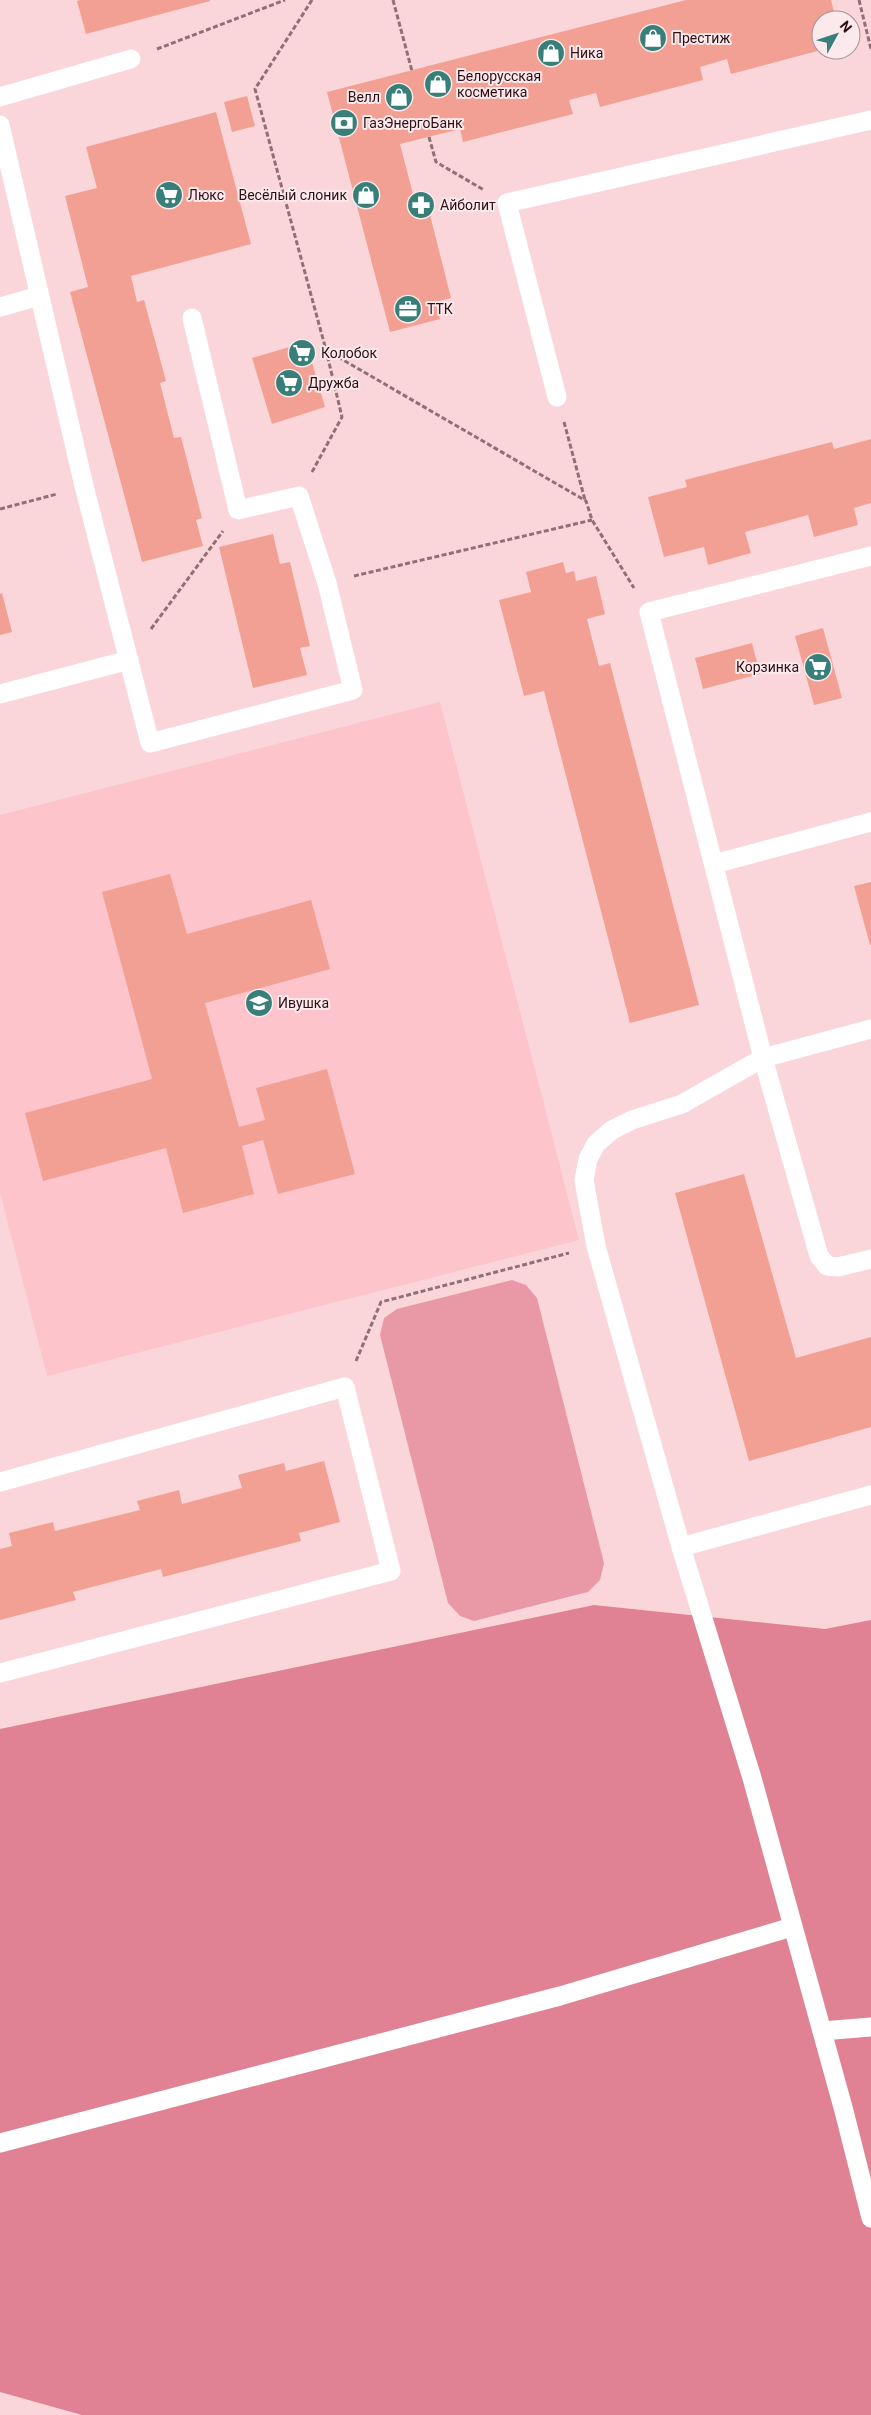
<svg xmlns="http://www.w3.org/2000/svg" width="871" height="2415" font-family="Roboto,sans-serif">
	<rect width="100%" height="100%" fill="#fad6db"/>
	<path fill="#fdc4cc" d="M440,702l139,538 -532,136 -47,-184v-377z"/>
	<path fill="#e999a6" d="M512,1280l14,5 11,13 67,265 -4,17 -12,12 -114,29 -14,-5 -12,-13 -68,-268 4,-17 13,-9z"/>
	<path fill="#e08293" d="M594,1605l231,24 46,-9v795h-789l-82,-23v-663z"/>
	<g fill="#f2a093">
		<path d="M80,0h130v1l-124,33 -9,-33z"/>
		<path d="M686,0h145l5,20h-15v30l-90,24 -4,-15 -27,8 3,13 -103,27 -4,-14 -27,7 4,14 -110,28 -3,-13 -60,15 14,54 11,-3 26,103 -16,4 5,17 -50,13 -63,-240z"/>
		<path d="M247,96l8,30 -23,6 -8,-30z"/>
		<path d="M216,112l35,132 -120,32 6,26 7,-2 22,81 -6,2 14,55 7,-1 21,81 -6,2 7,26 -61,16 -72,-270 18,-5 -23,-91 32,-8 -11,-41z"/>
		<path d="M306,342l19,65 -53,17 -20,-66z"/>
		<path d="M871,439v64l-17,5 4,17 -44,12 -6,-22 -63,17 6,21 -43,12 -4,-18 -40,10 -16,-60 39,-10 -2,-7 147,-38 2,7z"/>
		<path d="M273,534l7,30 10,-2 20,84 -10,2 7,27 -54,13 -34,-141z"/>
		<path d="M563,562l3,11 8,-2 2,10 20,-5 9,38 -18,5 12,47 11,-3 89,342 -69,18 -86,-332 -20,5 -25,-96 32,-8 -5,-20z"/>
		<path d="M2,593l10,39 -12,3v-41z"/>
		<path d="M823,628l19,70 -28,7 -19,-69z"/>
		<path d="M752,643l8,31 -57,15 -8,-31z"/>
		<path d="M170,874l17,60 124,-34 19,69 -125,34 34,124 26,-7 -9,-32 71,-19 28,105 -77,20 -15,-54 -21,6 12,48 -71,19 -17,-65 -123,33 -18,-68 127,-34 -50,-187z"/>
		<path d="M871,882v63h-1l-16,-59z"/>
		<path d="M744,1174l52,184 75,-21v90l-122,34 -74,-268z"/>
		<path d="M324,1461l16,61 -41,11 2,8 -138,36 -2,-8 -88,23 3,8 -76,20v-71l12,-3 -3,-13 44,-11 2,9 85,-21 -3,-9 42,-11 3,14 60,-16 -4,-13 46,-12 2,8z"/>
	</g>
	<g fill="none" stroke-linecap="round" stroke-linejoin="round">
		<g stroke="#907075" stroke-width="3" stroke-dasharray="5 2.5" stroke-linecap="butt">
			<path d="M312,0l-57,89 71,261 260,151 6,19 42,68"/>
			<path d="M393,0l19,71"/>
			<path d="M859,0l12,49"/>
			<path d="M157,49l128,-49"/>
			<path d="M429,137l7,25 48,28"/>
			<path d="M564,422l21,78"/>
			<path d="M312,472l30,-55 -16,-67"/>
			<path d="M0,509l57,-15"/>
			<path d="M354,576l238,-56"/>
			<path d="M151,629l72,-98"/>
			<path d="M356,1361l25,-59 188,-49"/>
		</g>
		<g stroke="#fff" stroke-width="19">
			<path d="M0,97l131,-38"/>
			<path d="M0,125l84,361 66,257 203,-53 -26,-107 -28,-87 -61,14 -46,-192"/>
			<path d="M0,307l39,-11"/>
			<path d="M557,397l-50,-194 364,-83"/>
			<path d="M871,556l-222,56 114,446 108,-29"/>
			<path d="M0,694l129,-34"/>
			<path d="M714,864l157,-42"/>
			<path d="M871,1259l-33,8 -11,-1 -8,-10 -56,-198 -81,46 -50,16 -20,10 -16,14 -8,15 -4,21 12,66 85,301 71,231 92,333 27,107"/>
			<path d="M0,1482l345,-95 46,184 -391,102"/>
			<path d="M681,1547l190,-52"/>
			<path d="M822,2031l49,-4"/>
			<path d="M0,2143l560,-147 232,-69"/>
		</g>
	</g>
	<defs>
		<g id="shop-disc" transform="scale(1.4375)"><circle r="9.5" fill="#387f7a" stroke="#fbe9eb"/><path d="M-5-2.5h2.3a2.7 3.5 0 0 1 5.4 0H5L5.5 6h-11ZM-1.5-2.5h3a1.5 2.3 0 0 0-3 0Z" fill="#fff"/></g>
		<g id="bank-disc" transform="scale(1.4375)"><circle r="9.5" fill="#387f7a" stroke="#fbe9eb"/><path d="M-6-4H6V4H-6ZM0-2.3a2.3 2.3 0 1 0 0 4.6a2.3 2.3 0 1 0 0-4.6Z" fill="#fff"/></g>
		<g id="supermarket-disc" transform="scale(1.4375)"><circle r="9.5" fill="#387f7a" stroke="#fbe9eb"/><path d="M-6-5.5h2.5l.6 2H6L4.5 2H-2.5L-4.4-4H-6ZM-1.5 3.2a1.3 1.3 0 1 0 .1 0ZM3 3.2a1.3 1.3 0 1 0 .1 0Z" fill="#fff"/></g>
		<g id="pharmacy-disc" transform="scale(1.4375)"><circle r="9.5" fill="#387f7a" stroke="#fbe9eb"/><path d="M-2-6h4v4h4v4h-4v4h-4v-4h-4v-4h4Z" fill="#fff"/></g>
		<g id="office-disc" transform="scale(1.4375)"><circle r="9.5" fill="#387f7a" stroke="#fbe9eb"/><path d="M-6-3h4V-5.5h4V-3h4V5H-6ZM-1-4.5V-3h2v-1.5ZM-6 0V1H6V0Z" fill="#fff"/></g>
		<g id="school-disc" transform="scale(1.4375)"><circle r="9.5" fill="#387f7a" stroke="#fbe9eb"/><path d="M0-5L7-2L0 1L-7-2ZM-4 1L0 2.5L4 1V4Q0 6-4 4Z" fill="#fff"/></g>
	</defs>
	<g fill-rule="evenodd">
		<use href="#shop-disc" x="653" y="38"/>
		<use href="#shop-disc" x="551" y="53"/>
		<use href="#shop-disc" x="438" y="84"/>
		<use href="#shop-disc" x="399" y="97"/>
		<use href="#bank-disc" x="344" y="123"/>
		<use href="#supermarket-disc" x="169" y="195"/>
		<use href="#shop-disc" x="366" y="195"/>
		<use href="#pharmacy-disc" x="421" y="205"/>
		<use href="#office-disc" x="408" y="309"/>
		<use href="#supermarket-disc" x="302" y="353"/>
		<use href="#supermarket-disc" x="289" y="383"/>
		<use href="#supermarket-disc" x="818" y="667"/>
		<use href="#school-disc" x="259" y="1003"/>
	</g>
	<g text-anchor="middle" stroke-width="4" stroke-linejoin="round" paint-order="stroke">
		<g font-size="14" fill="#2d0f15" stroke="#fbe9eb" text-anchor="start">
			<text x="672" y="43">Престиж</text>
			<text x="570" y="58">Ника</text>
			<text x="457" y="81">Белорусская<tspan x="457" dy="16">косметика</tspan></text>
			<text x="380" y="102" text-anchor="end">Велл</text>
			<text x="363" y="128">ГазЭнергоБанк</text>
			<text x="188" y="200">Люкс</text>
			<text x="347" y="200" text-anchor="end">Весёлый слоник</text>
			<text x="440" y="210">Айболит</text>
			<text x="427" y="314">ТТК</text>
			<text x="321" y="358">Колобок</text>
			<text x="308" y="388">Дружба</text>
			<text x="799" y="672" text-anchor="end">Корзинка</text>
			<text x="278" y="1008">Ивушка</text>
		</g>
	</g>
	<g transform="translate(836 35) rotate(50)"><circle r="24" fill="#fbe9eb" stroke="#a99295"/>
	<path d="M0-4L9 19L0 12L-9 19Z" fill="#387f7a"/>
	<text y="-8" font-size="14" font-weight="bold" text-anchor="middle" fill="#2d0f15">N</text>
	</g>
</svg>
